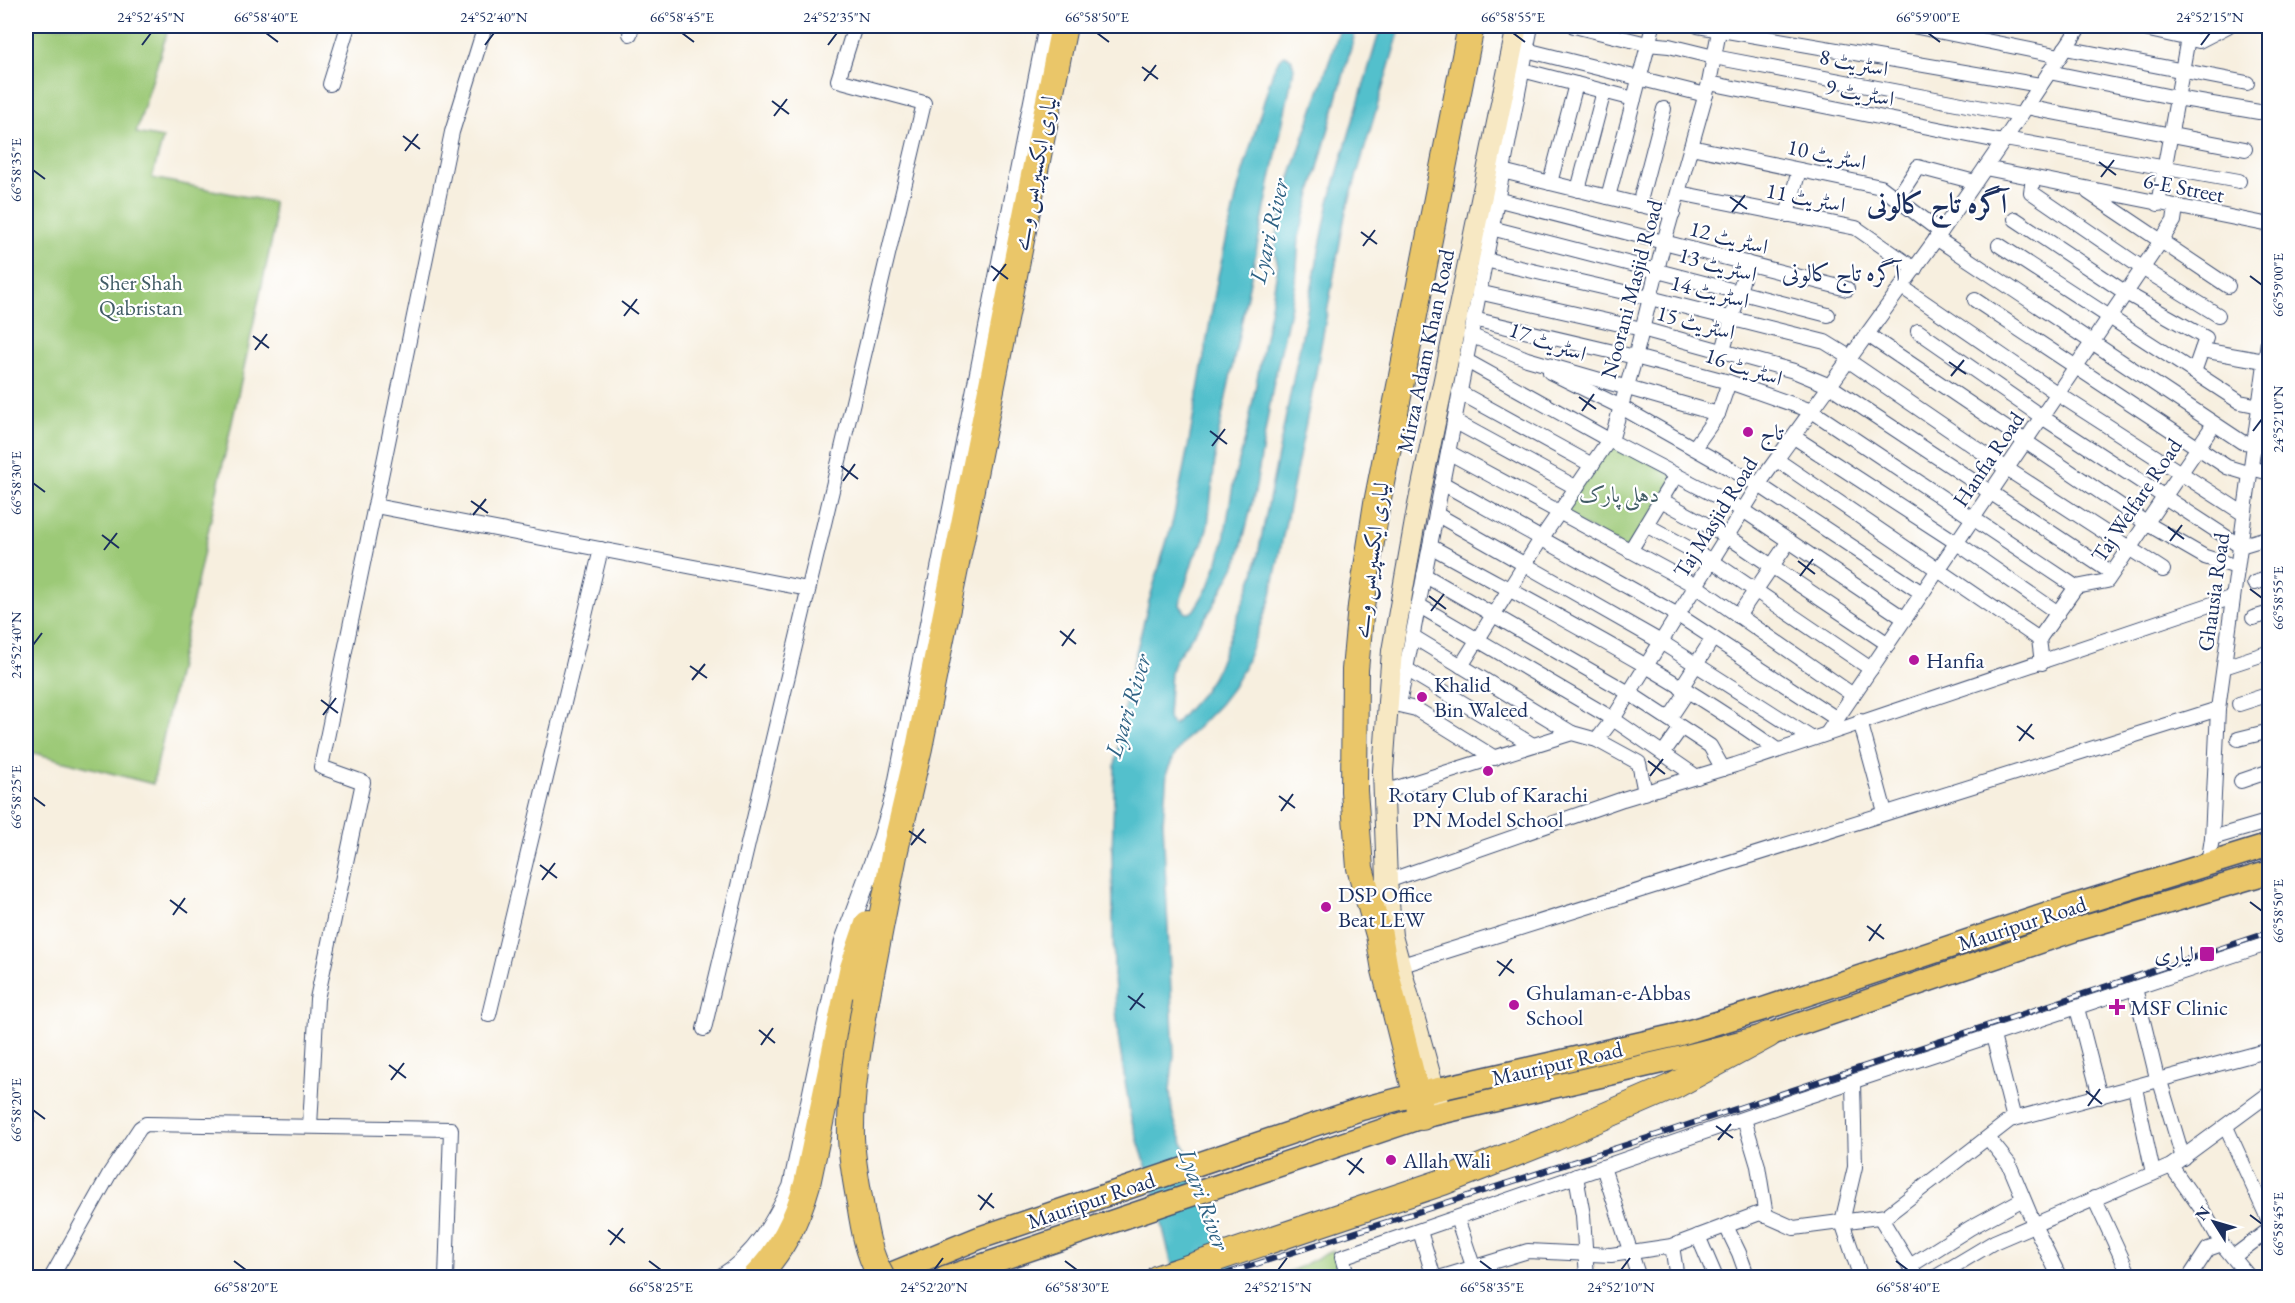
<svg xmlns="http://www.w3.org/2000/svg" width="2295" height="1303" font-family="'EB Garamond',Amiri,serif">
	<rect width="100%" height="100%" fill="#fff"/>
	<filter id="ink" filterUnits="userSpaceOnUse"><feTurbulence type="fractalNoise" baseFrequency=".0167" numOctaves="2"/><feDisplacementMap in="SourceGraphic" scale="12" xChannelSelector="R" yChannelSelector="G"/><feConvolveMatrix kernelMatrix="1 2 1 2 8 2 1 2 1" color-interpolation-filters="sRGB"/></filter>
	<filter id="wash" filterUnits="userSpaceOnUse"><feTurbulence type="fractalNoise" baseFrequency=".008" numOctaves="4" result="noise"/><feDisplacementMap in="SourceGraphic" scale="24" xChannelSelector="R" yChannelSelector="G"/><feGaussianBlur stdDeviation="1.35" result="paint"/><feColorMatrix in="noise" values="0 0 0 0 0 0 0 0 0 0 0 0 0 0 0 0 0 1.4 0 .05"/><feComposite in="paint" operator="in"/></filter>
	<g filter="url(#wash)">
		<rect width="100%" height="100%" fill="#f7efdf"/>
		<g fill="#9cc977" stroke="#5c7c6a" stroke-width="1.5">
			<path d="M26,26h143l-33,107 27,5 -11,40 121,24 1,28 -121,554 -127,-33z"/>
			<path d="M1609,440l67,36 -46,75 -70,-38z"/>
			<path d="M1333,1250l7,27h-60z"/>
		</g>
		<path fill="#53c0cc" stroke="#377895" stroke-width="1.5" d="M1341,26h16l-58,211 -3,46 -23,103 -18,106 -17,68 -26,48 -37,52 -4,11 -3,45 1,5 5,4 29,-33 13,-20 38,-98 75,-372 52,-176h20l-56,189 -31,168 -44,217 -26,67 -11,20 -13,17 -33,34 -13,18 -7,16 -4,50 11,233 -4,35 2,22 4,14 63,151 -64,1 -22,-91 -22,-68 -13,-83 -4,-59 -2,-124 3,-87 14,-85 20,-80 24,-81 16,-78 29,-166 21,-91 34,-114 7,-13 5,-3 6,3 3,10 -77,373 -9,84 -5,17 -9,15 -13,42 -1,6 6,8h4l4,-3 16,-26 13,-38 11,-67 12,-43 24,-124 8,-47 -3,-11 1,-16 13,-57z"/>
	</g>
	<g filter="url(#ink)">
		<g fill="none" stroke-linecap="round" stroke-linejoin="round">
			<g stroke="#3c4c71" stroke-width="16">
				<g id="minor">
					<path d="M1574,26l73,18 22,2 45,11 306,58"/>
					<path d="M1698,26l342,59"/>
					<path d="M1913,26l147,30"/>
					<path d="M2131,26l68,15 29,-15"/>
					<path d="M630,34l2,-8"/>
					<path d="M2065,48l182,35"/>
					<path d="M1526,50l180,45"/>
					<path d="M1522,70l112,29 -26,98"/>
					<path d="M2049,72l128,26 82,14"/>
					<path d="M1709,83l294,59"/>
					<path d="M330,84l18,-58"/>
					<path d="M1634,99l19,-73"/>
					<path d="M2026,107l219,42"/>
					<path d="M2005,139l234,42"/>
					<path d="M1691,147l190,40 60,45"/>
					<path d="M1985,168l285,57"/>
					<path d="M1502,171l171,42"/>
					<path d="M2033,178l-2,14 111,76 76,47"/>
					<path d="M1550,183l26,-99"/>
					<path d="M1578,190l26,-99"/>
					<path d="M2088,192l140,94"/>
					<path d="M1679,193l177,35 59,41"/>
					<path d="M1496,199l351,90"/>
					<path d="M1897,199l21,-32 57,15"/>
					<path d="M2158,204l30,-166"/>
					<path d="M1639,205l25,-96"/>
					<path d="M1787,215l12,-45"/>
					<path d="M2015,219l111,74 80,45 -12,34"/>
					<path d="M1491,228l337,87"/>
					<path d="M1936,238l306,204 28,2"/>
					<path d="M1999,245l241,157 30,6"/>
					<path d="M1485,260l165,38 175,44 26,16"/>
					<path d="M1902,287l156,107 186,120"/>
					<path d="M1478,292l164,37 152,42 36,15 282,187"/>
					<path d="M1975,300l252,167 23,7"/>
					<path d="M1473,319l162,38 94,25 83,29 264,176"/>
					<path d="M1918,331l124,86 198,129 30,-9"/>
					<path d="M1470,335l57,24 191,55"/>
					<path d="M1868,335l278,188 59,34 32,10"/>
					<path d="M2202,350l68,12"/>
					<path d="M1723,351l24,-88"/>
					<path d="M1465,360l144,80 134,70 162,109"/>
					<path d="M1849,361l158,108 156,101"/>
					<path d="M1552,366l-2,6 71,35 138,78 163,108"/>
					<path d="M1459,392l133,73"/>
					<path d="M1454,421l123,67"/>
					<path d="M1794,437l163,106 101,70"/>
					<path d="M1694,448l24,-34 11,-32"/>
					<path d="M1448,452l248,134 157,109"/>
					<path d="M1777,460l262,179 3,24"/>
					<path d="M2251,468l19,5"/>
					<path d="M1442,483l236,132 159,104"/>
					<path d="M1661,500l66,36 161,108"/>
					<path d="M375,506l433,83"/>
					<path d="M1436,514l225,128 150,96"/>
					<path d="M1646,525l66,36 159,108"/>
					<path d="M1430,546c117,65 238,126 347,204"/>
					<path d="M1630,551l46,-76"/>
					<path d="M1424,575l205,118 81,53 13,23"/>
					<path d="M2254,583l16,-5"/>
					<path d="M1418,605l195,114 84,58"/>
					<path d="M1738,616l51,-75"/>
					<path d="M2253,618l17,-5"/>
					<path d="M1412,636l160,97"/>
					<path d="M2039,639l37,-52 31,-6 107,-157"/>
					<path d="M1461,666l80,-127 72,-105 21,-72 30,-120 45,-159 11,-57"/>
					<path d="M2224,667l46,-15"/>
					<path d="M1406,669l127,76"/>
					<path d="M1681,688l32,-50"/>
					<path d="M1390,703l26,6 79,49"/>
					<path d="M2239,704l31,-10"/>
					<path d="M1399,705l132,-679"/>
					<path d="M1669,719l18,-27"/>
					<path d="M1860,721l25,91"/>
					<path d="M1828,732l333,-491 13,-20 2,-14"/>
					<path d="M2238,739l32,-8"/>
					<path d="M1597,740l16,-21 150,-241 178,-246 64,-93 75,-113"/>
					<path d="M1663,753l18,-25"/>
					<path d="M2241,781l29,-10"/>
					<path d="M1384,792l188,-59 25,7 42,23 6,30"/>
					<path d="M2212,838l58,-17"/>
					<path d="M2208,864l4,-26 6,-129 52,-382"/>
					<path d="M1382,883l241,-84 112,-34 498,-168"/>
					<path d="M1399,966l819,-257"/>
					<path d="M2135,988l23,94"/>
					<path d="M2077,1008l23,89"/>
					<path d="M489,1015l112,-466"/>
					<path d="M704,1029l220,-926 -86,-23 17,-54"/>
					<path d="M1993,1036l21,83"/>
					<path d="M2160,1081l23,77"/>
					<path d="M1853,1082l2,85 -13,55 19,56"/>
					<path d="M2135,1088l18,85"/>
					<path d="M1744,1119l14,47 8,50"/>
					<path d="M26,1121l1,-3"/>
					<path d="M310,1126l7,-127 46,-217 -42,-15 131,-635 33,-106"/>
					<path d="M2226,1127l44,96"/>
					<path d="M1988,1138l21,26 28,67 23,47"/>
					<path d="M2171,1166l34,48 17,30 28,34"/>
					<path d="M1603,1167l36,111"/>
					<path d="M1576,1176l7,39 4,63"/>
					<path d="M2094,1198l37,80"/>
					<path d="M1880,1217l37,61"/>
					<path d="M1457,1218l20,60"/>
					<path d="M1726,1226l13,27 9,25"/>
					<path d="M1420,1231l14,47"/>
					<path d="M1698,1236l18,42"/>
					<path d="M1672,1246l5,32"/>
					<path d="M2233,1257l37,-28"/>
					<path d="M1910,1266l60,-38 53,-29"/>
					<path d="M51,1278l59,-105 30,-45 6,-4 305,5 -5,149"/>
					<path d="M1348,1278l-6,-21 461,-159 467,-155"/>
					<path d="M1439,1278l89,-27 83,4 61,-9 88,-33 34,15 92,-12 124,-96 260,-70"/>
					<path d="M1934,1278l60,-36 177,-76 99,-73"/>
					<path d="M2189,1278l19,-29 14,-5"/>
				</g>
			</g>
			<g stroke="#3c4c71" stroke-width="20">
				<path id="tertiary" d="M721,1278c35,-21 54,-56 71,-91l52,-246 38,-102 13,-44 153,-769"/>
			</g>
			<g stroke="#3c4c71" stroke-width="22">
				<path id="secondary" d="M1438,1103l-46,-167 -5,-55 -4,-110 5,-69 4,-51 25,-141 100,-484"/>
			</g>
			<g stroke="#3c4c71" stroke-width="25">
				<g id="trunk">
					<path d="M881,1278l98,-40 382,-129 73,-19 243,-55 83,-25 306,-102 204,-63"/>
					<path d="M945,1278l477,-161 261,-60 85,-22 307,-105 195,-58"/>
				</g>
			</g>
			<g stroke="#3c4c71" stroke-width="28">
				<g id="motorway">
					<path d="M866,1000l29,-150 24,-102 145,-722"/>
					<path d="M1422,1117l-37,-147 -6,-35 -19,-67 -6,-77 1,-121 6,-64 16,-103 94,-477"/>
					<path d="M755,1278c27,-28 42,-58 52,-94l45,-213 16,-47"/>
					<path d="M1158,1278l285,-96 111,-44 120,-52 94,-51"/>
				</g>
			</g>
			<use href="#minor" stroke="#fff" stroke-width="14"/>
			<use href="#tertiary" stroke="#fff" stroke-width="18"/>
			<use href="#secondary" stroke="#f7e8c3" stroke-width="20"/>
			<use href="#trunk" stroke="#eac669" stroke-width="22"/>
			<use href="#motorway" stroke="#eac669" stroke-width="26"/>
			<g stroke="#1b2f5e" stroke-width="6">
				<path id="rail" d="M1213,1278l459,-148 598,-198"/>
			</g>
			<use href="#rail" stroke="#fff" stroke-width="4" stroke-dasharray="11" stroke-linecap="butt"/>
			<g stroke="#3c4c71" stroke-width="28" stroke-linecap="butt">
				<path id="motorway-bridge" d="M866,1000c-8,46 -16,92 -15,138 1,22 5,43 9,65 4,26 8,51 22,75"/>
			</g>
			<use href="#motorway-bridge" stroke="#eac669" stroke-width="26"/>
		</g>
	</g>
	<path fill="none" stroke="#1b2f5e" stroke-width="2" d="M266,33l12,9M682,33l12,9M1097,33l12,9M1513,33l12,9M1928,33l12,9M142,45l9,-12M485,45l9,-12M828,45l9,-12M2201,45l9,-12M1142,67l16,12M1144,81l12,-16M772,101l17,13M774,116l13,-17M403,136l17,13M405,151l13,-17M2099,162l17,13M33,170l12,9M2101,177l13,-17M1730,197l17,12M1732,212l13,-17M1361,232l16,12M1363,246l12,-16M991,266l17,13M2250,276l12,9M993,281l13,-17M622,301l17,13M624,316l13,-17M253,336l16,12M255,350l12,-16M1949,362l17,12M1951,376l13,-16M1579,397l17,12M1582,411l12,-17M1210,431l17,13M2253,431l9,-12M1212,446l13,-17M841,466l17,13M843,481l12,-17M33,483l12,9M471,501l17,12M473,515l13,-16M2168,527l16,12M102,535l17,13M2170,541l12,-16M104,550l13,-17M1798,561l17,13M1800,576l13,-17M2250,589l12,9M1429,596l17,13M1431,611l13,-17M1060,631l16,13M33,645l9,-12M1062,646l12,-17M690,666l17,12M692,680l13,-16M321,700l17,13M323,715l13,-17M2017,726l17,13M2019,741l13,-17M1648,761l17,13M1650,776l13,-17M1279,796l16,12M33,797l12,9M1281,811l12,-17M909,831l17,12M911,845l13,-16M540,865l17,13M542,880l13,-17M170,900l17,13M2250,902l12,9M173,915l12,-17M1867,926l17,13M1869,941l12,-17M1497,961l17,12M1499,976l13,-17M1128,996l17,12M1130,1010l13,-17M759,1030l16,13M761,1045l12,-17M389,1065l17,13M391,1080l13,-17M2086,1091l16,13M2088,1106l12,-17M33,1110l12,9M1716,1126l17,12M1718,1140l13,-16M1347,1160l17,13M1349,1175l13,-17M978,1195l16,13M980,1210l12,-17M2250,1215l12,9M608,1230l17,13M610,1245l13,-17M234,1261l12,9M649,1261l12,9M1065,1261l12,9M1480,1261l12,9M1896,1261l12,9M934,1270l9,-12M1278,1270l9,-12M1621,1270l9,-12"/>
	<g fill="#b5179e" stroke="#fff" stroke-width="2">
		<circle cx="1748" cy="432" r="6"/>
		<circle cx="1914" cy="660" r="6"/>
		<circle cx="1422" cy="697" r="6"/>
		<circle cx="1488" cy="771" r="6"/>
		<circle cx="1326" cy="907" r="6"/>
		<rect x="2199" y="946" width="16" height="16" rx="3"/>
		<circle cx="1514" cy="1005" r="6"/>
		<path d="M2114 998h6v6h6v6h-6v6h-6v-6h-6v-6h6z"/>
		<circle cx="1391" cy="1160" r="6"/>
	</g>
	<g text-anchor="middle" stroke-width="4.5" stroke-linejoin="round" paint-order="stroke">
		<g font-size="22" fill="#1b2f5e" stroke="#fff">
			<text transform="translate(1854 62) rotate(11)" y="8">اسٹریٹ 8</text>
			<text transform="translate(1860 92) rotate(11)" y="8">اسٹریٹ 9</text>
			<text transform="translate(1827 154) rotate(12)" y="8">اسٹریٹ 10</text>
			<text transform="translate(1034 173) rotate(-79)" y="8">لیاری ایکسپریس وے</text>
			<text transform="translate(2184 187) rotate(11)" y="8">6-E Street</text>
			<text transform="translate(1806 197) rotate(11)" y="8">اسٹریٹ 11</text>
			<text transform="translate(1729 237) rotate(14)" y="8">اسٹریٹ 12</text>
			<text transform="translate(1718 264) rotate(15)" y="8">اسٹریٹ 13</text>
			<text transform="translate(1631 289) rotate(-75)" y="8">Noorani Masjid Road</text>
			<text transform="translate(1710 291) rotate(14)" y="8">اسٹریٹ 14</text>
			<text transform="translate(1696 322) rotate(15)" y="8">اسٹریٹ 15</text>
			<text transform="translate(1548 341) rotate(19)" y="8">اسٹریٹ 17</text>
			<text transform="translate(1425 351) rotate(-78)" y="8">Mirza Adam Khan Road</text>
			<text transform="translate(1744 366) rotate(18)" y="8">اسٹریٹ 16</text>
			<text transform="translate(1988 459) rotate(-56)" y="8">Hanfia Road</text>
			<text transform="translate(2136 500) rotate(-56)" y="8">Taj Welfare Road</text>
			<text transform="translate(1715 517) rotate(-58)" y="8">Taj Masjid Road</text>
			<text transform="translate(1370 560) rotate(-82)" y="8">لیاری ایکسپریس وے</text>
			<text transform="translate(2213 592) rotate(-82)" y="8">Ghausia Road</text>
			<text transform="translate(2022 923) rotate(-18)" y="8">Mauripur Road</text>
			<text transform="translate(1557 1063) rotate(-13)" y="8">Mauripur Road</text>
			<text transform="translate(1091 1200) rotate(-19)" y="8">Mauripur Road</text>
		</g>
		<g font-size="22" fill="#425d66" stroke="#fff">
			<text x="141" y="290">Sher Shah<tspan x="141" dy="25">Qabristan</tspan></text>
			<text x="1619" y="502">دہلی پارک</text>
		</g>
		<g font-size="22" fill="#1b2f5e" stroke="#fff" text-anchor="start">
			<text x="1760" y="440">تاج</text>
			<text x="1926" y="668">Hanfia</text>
			<text x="1434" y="692">Khalid<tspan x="1434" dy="25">Bin Waleed</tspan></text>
			<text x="1488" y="802" text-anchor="middle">Rotary Club of Karachi<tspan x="1488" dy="25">PN Model School</tspan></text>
			<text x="1338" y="902">DSP Office<tspan x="1338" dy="25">Beat LEW</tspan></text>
			<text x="2194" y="962" text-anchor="end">لیاری</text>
			<text x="1526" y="1000">Ghulaman-e-Abbas<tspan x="1526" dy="25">School</tspan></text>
			<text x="2130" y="1015">MSF Clinic</text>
			<text x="1403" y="1168">Allah Wali</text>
		</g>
		<g font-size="24" font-style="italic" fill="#2f6284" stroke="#fff">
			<text transform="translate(1269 231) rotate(-77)" y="8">Lyari River</text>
			<text transform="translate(1128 706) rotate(-73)" y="8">Lyari River</text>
			<text transform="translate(1204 1199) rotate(70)" y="8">Lyari River</text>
		</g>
		<g font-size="24" fill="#1b2f5e" stroke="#fff">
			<text x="1841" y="281">آگرہ تاج کالونی</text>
		</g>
		<g font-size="28" font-weight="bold" fill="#1b2f5e" stroke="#fff">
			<text x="1937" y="213">آگرہ تاج کالونی</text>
		</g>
	</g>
	<rect width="2295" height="1303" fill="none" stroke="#fff" stroke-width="66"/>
	<g transform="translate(2214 1222) rotate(307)" stroke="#ffffff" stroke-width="4.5" paint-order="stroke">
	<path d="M0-4.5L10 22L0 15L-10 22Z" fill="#1b2f5e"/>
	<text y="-9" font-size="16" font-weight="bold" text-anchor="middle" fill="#1b2f5e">N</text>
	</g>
	<rect x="33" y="33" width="2229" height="1237" fill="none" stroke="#1b2f5e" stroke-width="2"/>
	<g font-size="15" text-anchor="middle" fill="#1b2f5e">
		<text x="151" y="22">24°52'45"N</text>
		<text x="266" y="22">66°58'40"E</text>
		<text x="494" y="22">24°52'40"N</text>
		<text x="682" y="22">66°58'45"E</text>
		<text x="837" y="22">24°52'35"N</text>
		<text x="1097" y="22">66°58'50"E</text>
		<text x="1513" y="22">66°58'55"E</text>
		<text x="1928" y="22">66°59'00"E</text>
		<text x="2210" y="22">24°52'15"N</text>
		<text transform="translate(16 170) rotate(-90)" y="5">66°58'35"E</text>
		<text transform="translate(2278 285) rotate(-90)" y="5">66°59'00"E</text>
		<text transform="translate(2278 419) rotate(-90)" y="5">24°52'10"N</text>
		<text transform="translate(16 483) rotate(-90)" y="5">66°58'30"E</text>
		<text transform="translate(2278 598) rotate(-90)" y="5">66°58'55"E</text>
		<text transform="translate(16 645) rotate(-90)" y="5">24°52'40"N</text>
		<text transform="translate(16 797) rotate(-90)" y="5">66°58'25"E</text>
		<text transform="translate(2278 911) rotate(-90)" y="5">66°58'50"E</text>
		<text transform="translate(16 1110) rotate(-90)" y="5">66°58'20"E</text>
		<text transform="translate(2278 1224) rotate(-90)" y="5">66°58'45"E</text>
		<text x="246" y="1292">66°58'20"E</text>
		<text x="661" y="1292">66°58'25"E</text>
		<text x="934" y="1292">24°52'20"N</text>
		<text x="1077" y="1292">66°58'30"E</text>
		<text x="1278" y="1292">24°52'15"N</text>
		<text x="1492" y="1292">66°58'35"E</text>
		<text x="1621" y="1292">24°52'10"N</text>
		<text x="1908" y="1292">66°58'40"E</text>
	</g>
</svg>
